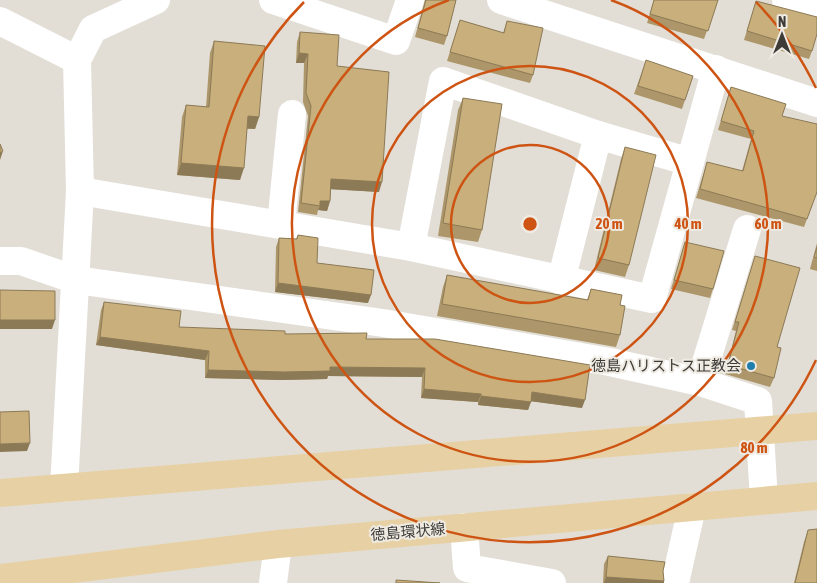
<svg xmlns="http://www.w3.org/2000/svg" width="817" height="583" font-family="'Asap Condensed','Noto Sans JP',sans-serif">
	<rect width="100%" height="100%" fill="#e2ded6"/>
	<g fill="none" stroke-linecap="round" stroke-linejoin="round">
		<g stroke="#fff" stroke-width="28">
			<path d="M273,0l123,41 14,-41"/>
			<path d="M501,0l316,103"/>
			<path d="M786,0l31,11"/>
			<path d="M0,21l77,39"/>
			<path d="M598,135l92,27"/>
			<path d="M80,191l331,56 241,52 64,-230"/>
			<path d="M281,225l11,-111"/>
			<path d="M411,247l32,-166 155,54 -37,146"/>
			<path d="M0,261h21l55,19 307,43 227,39 90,20 58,19 6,99"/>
			<path d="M700,382l47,-153"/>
			<path d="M64,488l16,-297 -3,-131 16,-31 63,-29"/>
			<path d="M464,527l3,41 85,15"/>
			<path d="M273,583l5,-39"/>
			<path d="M675,583l17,-76"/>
		</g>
		<g stroke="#e7d1a4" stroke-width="28">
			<path d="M0,493l817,-67"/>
			<path d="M0,578l278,-34 539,-48"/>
		</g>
	</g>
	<g fill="#ac966a">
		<path d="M425,0h31l-9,36 -3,9 -29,-8z"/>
		<path d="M654,0h64l-14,39 -57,-16z"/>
		<path d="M756,1l56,50 -3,8 -65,-19z"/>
		<path d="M460,20l43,13 4,-12 26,54 -3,8 -83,-22z"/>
		<path d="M300,32l37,34 42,126 -48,-3 -1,12 -3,10 -9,-1 -1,5 -19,-3 10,-96 -5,-14 1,-39h-8l1,-21z"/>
		<path d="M214,41l45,76 -4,12h-8l-7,51 -63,-5 5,-58 4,-12 20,2 4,-54z"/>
		<path d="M643,69l50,7 -11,33 -48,-15z"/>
		<path d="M731,87l51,29 35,76 -13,35 -108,-29 11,-36 35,9 9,-32 -33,-9z"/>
		<path d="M463,98l19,132 -4,12 -40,-6 20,-126z"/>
		<path d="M625,147l4,118 -4,12 -31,-7 27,-111z"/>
		<path d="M298,235l19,28 51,40 -93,-11 1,-45 3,-9 17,1z"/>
		<path d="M685,242l28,47 -3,9 -39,-9z"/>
		<path d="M817,243v28l-7,-2z"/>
		<path d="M755,256l22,91 -3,31 -4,9 -45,-13 11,-43 -4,-1z"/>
		<path d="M447,275l140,25 4,-11 29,46 -4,12 -179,-31 6,-29z"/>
		<path d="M104,302l75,25 187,12 216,69 -51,-7 -3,9 -50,-5v-3l-57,-4 1,-21 -94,-1 -1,3 -46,1 -76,-2v-18l-109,-15 5,-35z"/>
		<path d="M808,530l9,53h-23l10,-41z"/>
		<path d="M608,556l55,15 1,10v2h-61l1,-19z"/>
	</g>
	<g fill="#8c7a56">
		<path d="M299,53l9,1 -4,9h-8z"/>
		<path d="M248,116l11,1 -4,12 -11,-1z"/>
		<path d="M3,151l-3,9v-7z"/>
		<path d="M181,163l63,5 -4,12 -63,-5z"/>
		<path d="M331,179l51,3 -3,10 -52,-3z"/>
		<path d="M320,201h10l-3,10 -9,-1 2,-4z"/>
		<path d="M278,283l93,12 -3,8 -93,-11z"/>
		<path d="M0,320h55l-3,9h-52z"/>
		<path d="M100,337l109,14 -4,9 -109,-15z"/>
		<path d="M330,367l95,1 -3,9 -94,-1 -1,3 -46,1 -76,-2 3,-8z"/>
		<path d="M424,389l57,5 -3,8 -57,-4z"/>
		<path d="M532,392l53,8 -3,8 -53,-7z"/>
		<path d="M481,396l50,6 -3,8 -50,-5z"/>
		<path d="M30,443l-3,8 -27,1v-8z"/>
		<path d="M606,577l58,4v2h-60z"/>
	</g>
	<g fill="#c8af7b" stroke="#8c7a56">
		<path d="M426,0h30l-9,36 -29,-8z"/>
		<path d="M654,0h64l-10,31 -58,-17z"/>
		<path d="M756,1l61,16v17l-5,17 -65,-20z"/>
		<path d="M460,20l44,13 3,-12 36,7 -10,47 -83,-23z"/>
		<path d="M300,32l39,3 -2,31 52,6 -7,110 -51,-3 -1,22h-10v5l-19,-3 10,-97 -5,-13 2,-39 -9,-1z"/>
		<path d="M214,41l51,5 -6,71 -11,-1 -4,52 -63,-5 5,-58 23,2z"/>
		<path d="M646,60l47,16 -8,24 -47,-14z"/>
		<path d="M731,87l55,17 -4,12 35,8v68l-10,27 -107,-30 7,-27 36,9 11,-40 -33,-10z"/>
		<path d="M463,98l39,6 -20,126 -39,-7z"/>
		<path d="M0,144l3,7 -3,2z"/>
		<path d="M625,147l31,8 -27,110 -31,-7z"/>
		<path d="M298,235l20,3 -1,25 57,7 -3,25 -93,-12 1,-45 18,1z"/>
		<path d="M685,242l39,9 -11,38 -39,-9z"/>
		<path d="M817,247v11l-3,-1z"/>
		<path d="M755,256l45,12 -23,79 4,1 -7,30 -46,-13 11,-43h-4z"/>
		<path d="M447,275l141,25 3,-11 31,6 -2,10 5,1 -5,29 -178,-31z"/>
		<path d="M0,290l55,1v29h-55z"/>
		<path d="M104,302l77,9 -2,16 106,4v3l82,-1 -1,6h69l155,26 -5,35 -53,-8 -1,10 -50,-6v-2l-57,-5 1,-21 -95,-1v4l-46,1 -76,-2 1,-19 -109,-14z"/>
		<path d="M29,411l1,32 -30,1v-32z"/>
		<path d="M817,529v54h-22l13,-53z"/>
		<path d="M608,556l57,6 -2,9 1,10 -58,-4z"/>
		<path d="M396,580l44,3h-44z"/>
	</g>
	<g fill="none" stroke="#ce5413" stroke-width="2.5">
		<circle cx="530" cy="224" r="79"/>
		<circle cx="530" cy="224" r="158"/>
		<path d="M611 0A238 238 0 1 1 449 0"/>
		<path d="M816 360A317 317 0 1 1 304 2M756 2A317 317 0 0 1 816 88"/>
	</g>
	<circle fill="#1f7eab" stroke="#efebe3" stroke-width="2" cx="751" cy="366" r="5"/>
	<g text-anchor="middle" stroke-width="4" stroke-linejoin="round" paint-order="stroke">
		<g font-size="15" fill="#3d3b38" stroke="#efebe3" text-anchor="end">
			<text x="741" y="371">徳島ハリストス正教会</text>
		</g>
		<g font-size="15" fill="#3d3b38" stroke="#efebe3">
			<text transform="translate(408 532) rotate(-5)" y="5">徳島環状線</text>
		</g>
	</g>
	<circle cx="530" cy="224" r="8" fill="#ce5413" stroke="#efebe3" stroke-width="2.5"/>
	<g font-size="15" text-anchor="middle" font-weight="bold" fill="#ce5413" stroke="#efebe3" stroke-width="4" stroke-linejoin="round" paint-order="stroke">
		<text x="609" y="229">20 m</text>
		<text x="688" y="229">40 m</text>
		<text x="768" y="229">60 m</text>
		<text x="754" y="453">80 m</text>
	</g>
	<g transform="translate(782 35)" stroke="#efebe3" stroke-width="4" paint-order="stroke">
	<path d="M0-4L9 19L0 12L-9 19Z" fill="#3d3b38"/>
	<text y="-8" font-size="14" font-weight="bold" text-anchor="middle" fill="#3d3b38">N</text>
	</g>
</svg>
